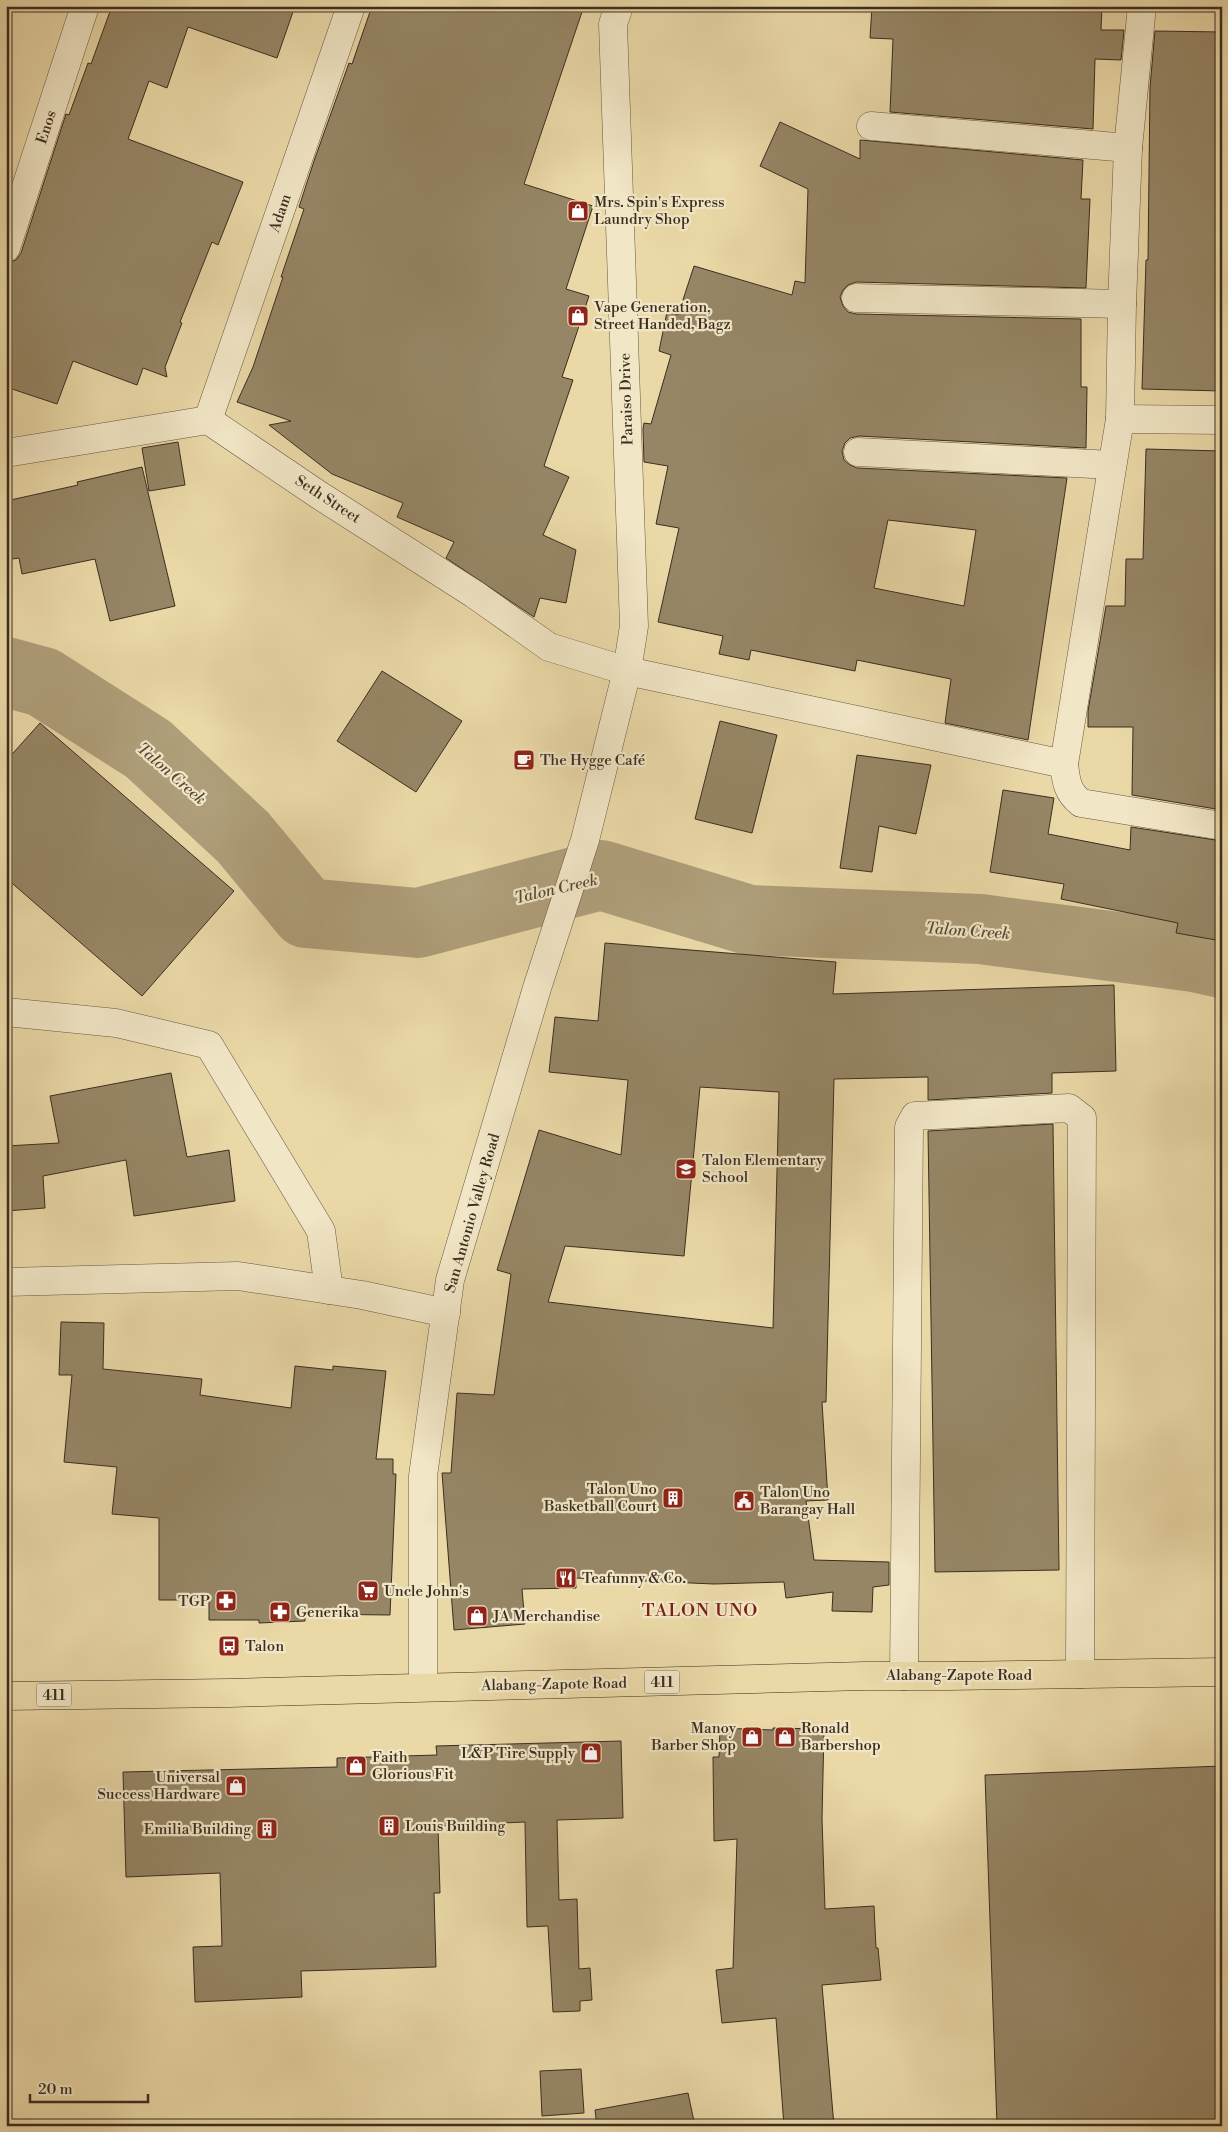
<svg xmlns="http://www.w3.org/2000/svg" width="1228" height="2132" font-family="'Libre Bodoni',serif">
	<rect width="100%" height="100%" fill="#ead8a7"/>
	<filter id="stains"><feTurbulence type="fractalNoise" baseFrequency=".004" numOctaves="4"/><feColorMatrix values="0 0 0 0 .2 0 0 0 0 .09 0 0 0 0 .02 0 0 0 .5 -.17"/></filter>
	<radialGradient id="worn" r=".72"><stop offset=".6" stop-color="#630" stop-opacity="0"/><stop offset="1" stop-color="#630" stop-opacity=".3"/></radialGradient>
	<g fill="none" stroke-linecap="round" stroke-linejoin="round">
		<path stroke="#ae9e79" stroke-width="70" d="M6,672l37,10 105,67 95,88 63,76 112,10 183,-48 148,45 231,9 215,28 27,6"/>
	</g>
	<g fill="#968666" stroke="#3b2e20" fill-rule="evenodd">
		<path d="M112,6h183l-18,52 -89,-31 -21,61 -18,-7 -21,58 115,43 -25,63 -6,-3 -32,80 2,1 -17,44 2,10 -24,-9 -6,17 -64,-24 -16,43 -51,-17v-124l10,-3 5,-7 45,-139 3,1 19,-52 3,1z"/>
		<path d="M372,6h212l-60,178 69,22 -27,83 23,7 -27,81 11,3 -29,86 25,11 -26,58 33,15 -10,53 -26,-5 -6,19 -88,-59 8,-16 -57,-25 6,-14 -71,-29 -63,-49 22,-4 -54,-19 16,-35 30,-90h-2l23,-68 -5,-2 15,-46 35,-98 3,1z"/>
		<path d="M872,6h230l-1,24h23l-3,30 -26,-1 -2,70 -203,-17 3,-73 -23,-1z"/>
		<path d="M1155,31l67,1v68l-4,104h4v187l-80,-2 4,-129h2l2,-173z"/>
		<path d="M780,122l80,37v-19l223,20 -2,39h9l-4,89 -230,-6 -8,3 -5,5 -3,7 3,9 5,6 8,2 225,5v68h6l-1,61 -227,-12 -9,2 -5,5 -3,8 2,9 6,5 7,3 210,10 -39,262 -83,-17 6,-44 -94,-19 -2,11 -104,-21 -2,10 -30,-6 4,-18 -65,-14 21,-94 -23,-4 12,-58 -24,-4 -1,-33 1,-6 7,1 20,-69 -12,-4 8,-39 11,3 16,-49 98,29 3,-14 10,2 3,-94 -48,-23zM888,520l88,10 -12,76 -90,-18z"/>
		<path d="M178,442l7,43 -36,6 -7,-43z"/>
		<path d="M1146,449l76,2v359l-90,-15 1,-68h-45v-16l18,-105h19l1,-47h17z"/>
		<path d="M142,467l33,139 -65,15 -15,-62 -73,15 -3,-16 -13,2v-59l72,-16 -1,-3z"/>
		<path d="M382,671l80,50 -46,71 -79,-51z"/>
		<path d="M720,721l57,14 -25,98 -57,-14z"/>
		<path d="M40,723l194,168 -92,105 -136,-118v-117z"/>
		<path d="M857,755l74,10 -15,69 -37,-8 -7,46 -32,-4z"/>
		<path d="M1003,790l51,8 -6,36 82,16 1,-23 91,14v100l-46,-8 2,-10 -117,-24 3,-15 -74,-12z"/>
		<path d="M605,943l231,19 -3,32 281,-9 2,86 -64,2v20l-124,7v-23l-94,2 -8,323h-4l6,98 -22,1 8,59 75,2v23l-16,2 -1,25 -40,-1 1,-19 -47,6 -2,-16 -70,2 -138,-6v10l-54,1 3,35 -71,6 -12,-157h9l6,-80 37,2 17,-121 -14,-4 42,-140 82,25 7,-75 -79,-8 6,-55 43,4zM700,1087l79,5 -6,236 -225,-26 17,-56 119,10z"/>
		<path d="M171,1073l16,84 42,-7 6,51 -101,15 -8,-56 -83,16 2,32 -39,3v-65l53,-3 -9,-47z"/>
		<path d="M1053,1124l6,446 -124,2 -7,-441z"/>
		<path d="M61,1322l43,1 -1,46 99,10 -2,16 91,13 4,-42 38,4v-4l53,5 -10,88h17v15h3l-6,141 -85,-1v7l-46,2v-3h-50v-20h-50v-82l-47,-4 5,-47 -53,-5 8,-87h-13z"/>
		<path d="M720,1728l53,2v-2l51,1 -2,90 3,90 49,-3 2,42h2l3,32 -59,5 12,141h-50l-8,-108 -54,5 -6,-53 17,-2 4,-129 -23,2 -1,-84h6z"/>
		<path d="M621,1741l2,77 -66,2 2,80 18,-1 2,70 11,-1 2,32 -12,1v10l-27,1 -5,-86 -21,1 -2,-105 -87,4 2,67h-6l2,74 -135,4 1,26 -107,5 -2,-55 29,-1 -2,-73 -94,4 -3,-105 214,-5v-9l100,-3 -1,-9z"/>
		<path d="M1222,1766v360h-225l-12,-351z"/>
		<path d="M581,2069l3,44 -42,3 -2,-45z"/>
		<path d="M688,2093l7,33h-98l-2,-16z"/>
	</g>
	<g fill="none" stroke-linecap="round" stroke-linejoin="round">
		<g stroke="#675842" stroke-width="29">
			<g id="minor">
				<path d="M1142,6l-14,142 -6,156 -2,115 -56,345c2,17 3,28 17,39l141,23"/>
				<path d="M871,126l257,22"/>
				<path d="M6,248l79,-242"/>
				<path d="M856,298l266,6"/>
				<path d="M1120,419l102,1"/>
				<path d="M208,420l143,-414"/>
				<path d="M858,452l254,13"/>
				<path d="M6,453l202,-33 111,75 155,99 75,53 78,24 437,93"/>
				<path d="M6,1012l110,11 93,22 112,186 8,59"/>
				<path d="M6,1282l232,-6 124,19 84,18"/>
				<path d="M904,1676l5,-549 6,-11 154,-8 13,10 -2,556"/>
				<path d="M423,1687v-211l27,-196 87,-292 48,-148 42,-169 7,-45 -21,-602 6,-18"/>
			</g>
		</g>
		<g stroke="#3b2e20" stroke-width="29">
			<path id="highway" d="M6,1696l223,-3 636,-17h83l274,-4"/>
		</g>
		<use href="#minor" stroke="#f1e6c6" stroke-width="28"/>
		<use href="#highway" stroke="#ead8a7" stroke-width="28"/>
	</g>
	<defs>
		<g id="shop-square" transform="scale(1.125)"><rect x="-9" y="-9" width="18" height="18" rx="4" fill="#8f2418" stroke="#f1e6c6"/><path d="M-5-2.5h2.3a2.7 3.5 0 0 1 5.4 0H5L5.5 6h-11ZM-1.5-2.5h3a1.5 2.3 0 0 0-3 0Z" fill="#fff"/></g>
		<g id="cafe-square" transform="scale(1.125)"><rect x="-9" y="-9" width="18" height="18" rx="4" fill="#8f2418" stroke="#f1e6c6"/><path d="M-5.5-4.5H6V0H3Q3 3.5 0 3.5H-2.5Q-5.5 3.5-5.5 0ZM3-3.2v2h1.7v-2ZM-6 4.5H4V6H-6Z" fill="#fff"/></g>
		<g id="school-square" transform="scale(1.125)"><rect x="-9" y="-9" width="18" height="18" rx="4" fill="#8f2418" stroke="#f1e6c6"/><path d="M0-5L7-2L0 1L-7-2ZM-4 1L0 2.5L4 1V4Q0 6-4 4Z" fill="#fff"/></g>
		<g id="building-square" transform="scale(1.125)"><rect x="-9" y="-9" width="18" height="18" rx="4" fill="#8f2418" stroke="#f1e6c6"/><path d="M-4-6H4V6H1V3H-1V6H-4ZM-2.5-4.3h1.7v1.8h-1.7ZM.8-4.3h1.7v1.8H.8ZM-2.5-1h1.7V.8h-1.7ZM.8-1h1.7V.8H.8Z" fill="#fff"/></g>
		<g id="civic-square" transform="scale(1.125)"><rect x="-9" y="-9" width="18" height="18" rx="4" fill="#8f2418" stroke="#f1e6c6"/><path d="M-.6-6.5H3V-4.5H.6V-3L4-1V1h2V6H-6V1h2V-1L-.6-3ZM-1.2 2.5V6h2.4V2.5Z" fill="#fff"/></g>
		<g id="restaurant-square" transform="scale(1.125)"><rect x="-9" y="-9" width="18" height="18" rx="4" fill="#8f2418" stroke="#f1e6c6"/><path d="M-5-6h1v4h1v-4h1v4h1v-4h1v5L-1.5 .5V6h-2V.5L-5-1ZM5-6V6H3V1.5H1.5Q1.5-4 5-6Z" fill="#fff"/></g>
		<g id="supermarket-square" transform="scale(1.125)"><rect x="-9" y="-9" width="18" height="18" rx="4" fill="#8f2418" stroke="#f1e6c6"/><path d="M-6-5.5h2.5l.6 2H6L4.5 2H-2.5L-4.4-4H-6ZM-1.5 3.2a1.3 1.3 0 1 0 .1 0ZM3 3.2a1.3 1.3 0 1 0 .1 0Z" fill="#fff"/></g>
		<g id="pharmacy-square" transform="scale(1.125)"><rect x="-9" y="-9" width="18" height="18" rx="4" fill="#8f2418" stroke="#f1e6c6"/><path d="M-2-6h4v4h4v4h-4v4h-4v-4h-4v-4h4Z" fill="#fff"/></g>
		<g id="bus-square" transform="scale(1.125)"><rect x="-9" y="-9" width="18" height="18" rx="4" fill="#8f2418" stroke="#f1e6c6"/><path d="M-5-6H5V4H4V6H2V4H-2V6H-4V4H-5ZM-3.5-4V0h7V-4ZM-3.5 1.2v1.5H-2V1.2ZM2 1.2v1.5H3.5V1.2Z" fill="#fff"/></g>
	</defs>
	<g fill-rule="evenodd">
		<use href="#shop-square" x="578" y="211"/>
		<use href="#shop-square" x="578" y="316"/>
		<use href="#cafe-square" x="524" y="760"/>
		<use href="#school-square" x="686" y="1169"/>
		<use href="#building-square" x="673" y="1498"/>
		<use href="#civic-square" x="744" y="1501"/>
		<use href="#restaurant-square" x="566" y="1578"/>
		<use href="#supermarket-square" x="368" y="1591"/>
		<use href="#pharmacy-square" x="226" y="1601"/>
		<use href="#pharmacy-square" x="280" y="1612"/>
		<use href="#shop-square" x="477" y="1616"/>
		<use href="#bus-square" x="229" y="1646"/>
		<use href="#shop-square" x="752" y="1737"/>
		<use href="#shop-square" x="785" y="1737"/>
		<use href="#shop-square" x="591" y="1753"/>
		<use href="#shop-square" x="356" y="1766"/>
		<use href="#shop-square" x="236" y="1786"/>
		<use href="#building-square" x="389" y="1826"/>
		<use href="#building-square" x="267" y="1829"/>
	</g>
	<g text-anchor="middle" stroke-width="4.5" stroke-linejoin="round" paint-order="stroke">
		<g fill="#f1e6c6" stroke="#726552" stroke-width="1">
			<rect x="644.5" y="1670.5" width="35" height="23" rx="4"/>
			<rect x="36.5" y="1683.5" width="35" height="23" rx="4"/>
		</g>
		<g font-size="14" font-weight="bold" fill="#3b2e20">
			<text x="662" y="1687">411</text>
			<text x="54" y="1700">411</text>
		</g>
		<g font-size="15" fill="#3b2e20" stroke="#f1e6c6">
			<text transform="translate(46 127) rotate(-72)" y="5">Enos</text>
			<text transform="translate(280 213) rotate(-71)" y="5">Adam</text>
			<text transform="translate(626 399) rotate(-92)" y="5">Paraiso Drive</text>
			<text transform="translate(328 499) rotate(33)" y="5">Seth Street</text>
			<text transform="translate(472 1213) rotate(-74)" y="5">San Antonio Valley Road</text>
			<text x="959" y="1680">Alabang-Zapote Road</text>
			<text transform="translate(554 1684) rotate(-1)" y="5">Alabang-Zapote Road</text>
		</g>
		<g font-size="15" fill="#3b2e20" stroke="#f1e6c6" text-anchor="start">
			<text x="594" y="207">Mrs. Spin's Express<tspan x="594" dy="17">Laundry Shop</tspan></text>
			<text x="594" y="312">Vape Generation,<tspan x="594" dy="17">Street Handed, Bagz</tspan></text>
			<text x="540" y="765">The Hygge Café</text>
			<text x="702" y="1165">Talon Elementary<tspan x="702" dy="17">School</tspan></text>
			<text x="657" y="1494" text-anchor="end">Talon Uno<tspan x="657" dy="17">Basketball Court</tspan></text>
			<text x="760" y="1497">Talon Uno<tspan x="760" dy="17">Barangay Hall</tspan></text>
			<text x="582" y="1583">Teafunny &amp; Co.</text>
			<text x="384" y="1596">Uncle John's</text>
			<text x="210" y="1606" text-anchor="end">TGP</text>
			<text x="296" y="1617">Generika</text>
			<text x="493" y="1621">JA Merchandise</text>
			<text x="245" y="1651">Talon</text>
			<text x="736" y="1733" text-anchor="end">Manoy<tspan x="736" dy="17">Barber Shop</tspan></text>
			<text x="801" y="1733">Ronald<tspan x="801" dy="17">Barbershop</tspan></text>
			<text x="575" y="1758" text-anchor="end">L&amp;P Tire Supply</text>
			<text x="372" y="1762">Faith<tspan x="372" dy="17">Glorious Fit</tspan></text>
			<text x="220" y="1782" text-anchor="end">Universal<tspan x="220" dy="17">Success Hardware</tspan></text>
			<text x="405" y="1831">Louis Building</text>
			<text x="251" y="1834" text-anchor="end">Emilia Building</text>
		</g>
		<g font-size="16" font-style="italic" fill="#584a36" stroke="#f1e6c6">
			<text transform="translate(172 773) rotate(41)" y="6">Talon Creek</text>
			<text transform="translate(556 888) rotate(-13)" y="6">Talon Creek</text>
			<text transform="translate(968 930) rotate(4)" y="6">Talon Creek</text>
		</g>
		<g font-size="18" letter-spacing="1" fill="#7a1f14" stroke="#f1e6c6">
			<text x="700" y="1616">TALON UNO</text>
		</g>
	</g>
	<rect width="1228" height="2132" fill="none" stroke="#ead8a7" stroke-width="25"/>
	<rect x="8" y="8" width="1213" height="2117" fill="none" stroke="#3b2e20" stroke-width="2.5"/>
	<rect x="12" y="12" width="1203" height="2107" fill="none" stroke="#3b2e20"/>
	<path d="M30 2094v8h118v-8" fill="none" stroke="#3b2e20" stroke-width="2.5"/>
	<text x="38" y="2094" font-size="15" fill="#3b2e20" stroke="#f1e6c6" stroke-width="4" paint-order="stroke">20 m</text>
	<rect width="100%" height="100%" filter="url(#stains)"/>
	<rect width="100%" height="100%" fill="url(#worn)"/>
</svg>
